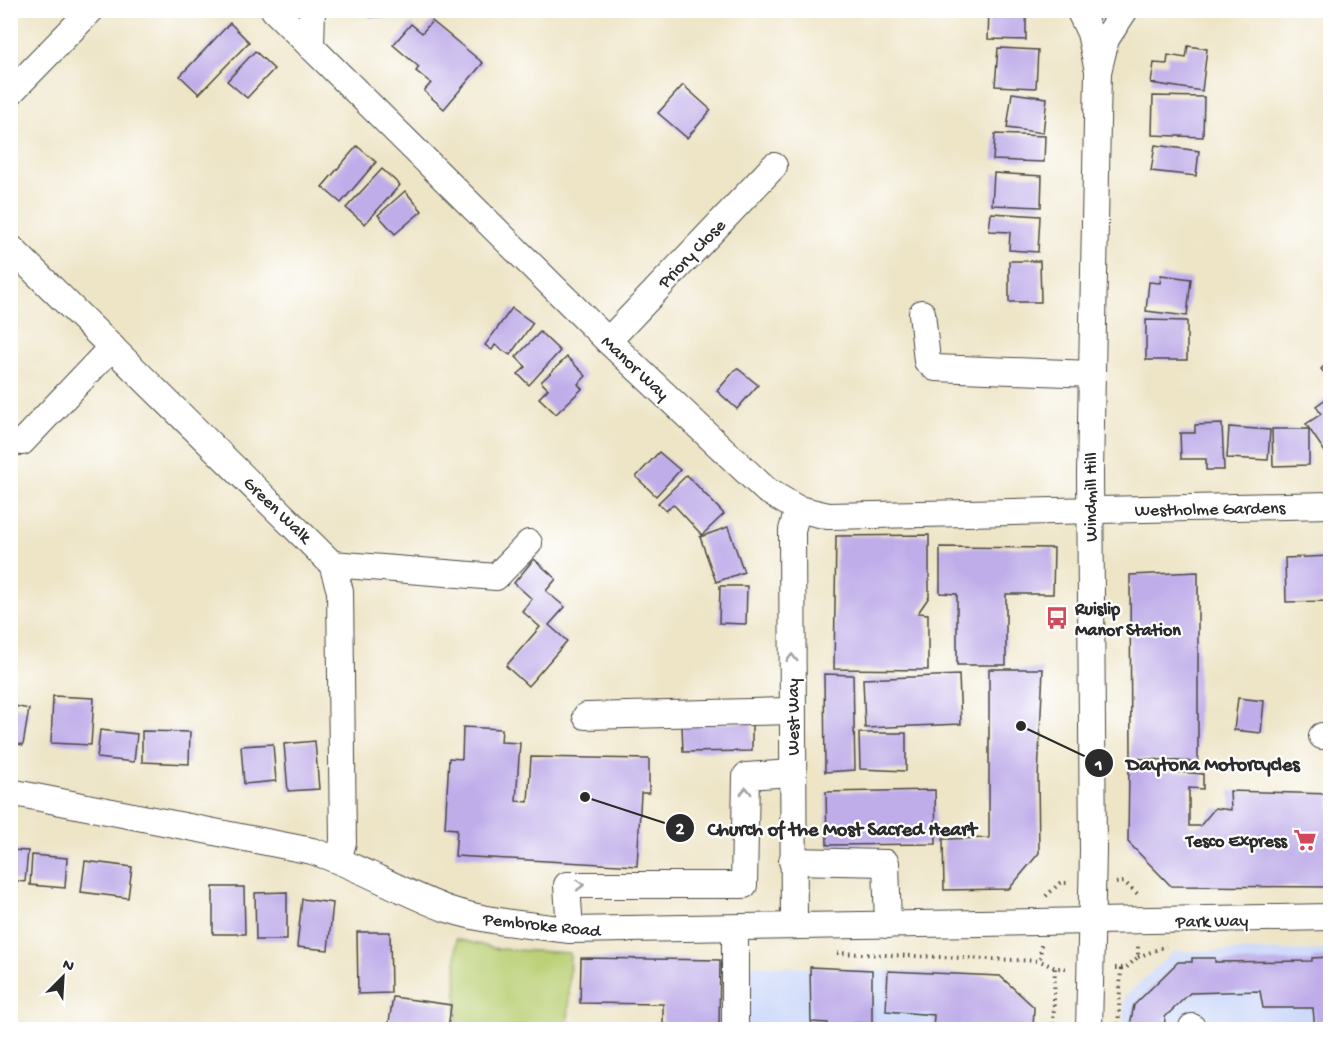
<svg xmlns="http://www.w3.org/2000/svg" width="1341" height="1040" font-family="'Gochi Hand',sans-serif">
	<rect width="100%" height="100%" fill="#fff"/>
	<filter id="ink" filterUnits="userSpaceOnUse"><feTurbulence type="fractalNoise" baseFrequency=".0167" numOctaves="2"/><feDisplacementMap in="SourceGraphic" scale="12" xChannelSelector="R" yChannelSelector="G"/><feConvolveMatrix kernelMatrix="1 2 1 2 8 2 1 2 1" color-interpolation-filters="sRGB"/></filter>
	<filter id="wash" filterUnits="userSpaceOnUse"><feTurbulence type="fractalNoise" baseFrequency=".008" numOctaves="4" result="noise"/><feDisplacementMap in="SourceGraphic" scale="24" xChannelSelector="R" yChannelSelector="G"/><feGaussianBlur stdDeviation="1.35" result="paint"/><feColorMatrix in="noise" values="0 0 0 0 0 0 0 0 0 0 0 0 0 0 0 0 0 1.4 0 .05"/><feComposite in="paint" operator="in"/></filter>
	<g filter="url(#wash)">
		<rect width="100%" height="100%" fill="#eee5c7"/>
		<g fill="#cedafa">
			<path d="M1330,950v79l-207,1 1,-33 50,-46z"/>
			<path d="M745,965l255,11 34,31 -1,22h-287z"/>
		</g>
		<path fill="#b9cf73" stroke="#727d4f" stroke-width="1.5" d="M456,939l42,10 72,4 -2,76h-111z"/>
		<g id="blocks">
			<g fill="#bfade9">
				<path d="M370,10h43v5l-43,2z"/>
				<path d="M989,10h37v30l-38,-1z"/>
				<path d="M432,21l51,42 -39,46 -20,-18 7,-8 -15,-12 3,-4 -26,-22 18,-21 11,9z"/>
				<path d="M230,23l19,19 -50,52 -19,-18z"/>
				<path d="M1188,46l19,3 -5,42 -51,-8 3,-20 13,1 1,-9 18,3z"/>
				<path d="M998,48l40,2 -2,38 -41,-2z"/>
				<path d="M255,51l19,18 -27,29 -20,-17z"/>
				<path d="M683,85l28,25 -24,28 -29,-25z"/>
				<path d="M1012,93l35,5 -4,35 -36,-5z"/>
				<path d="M1153,96l51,1 -1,40 -51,-2z"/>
				<path d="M995,134l50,2 -1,26 -51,-2z"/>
				<path d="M1155,145l44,6 -3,25 -45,-5z"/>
				<path d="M357,146l19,16 -35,41 -19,-16z"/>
				<path d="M382,169l18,16 -35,39 -19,-16z"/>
				<path d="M994,173l48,3 -1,31 -49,-2z"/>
				<path d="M405,191l17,20 -27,23 -17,-19z"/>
				<path d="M991,213l49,3 -2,36 -29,-2 1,-18 -21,-1z"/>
				<path d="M1009,261h31l1,41h-32z"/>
				<path d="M1161,275l30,4 -4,37 -41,-5 3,-29 11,1z"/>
				<path d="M512,308l21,15 -23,32 -15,-10 -3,5 -7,-5z"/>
				<path d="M1146,320l41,1v39h-41z"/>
				<path d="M540,332l20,19 -31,34 -11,-11 8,-7 -10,-10z"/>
				<path d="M567,357l19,19 -8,8 4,5 -26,25 -17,-16 9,-9 -7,-7z"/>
				<path d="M1330,360v19l-9,-10z"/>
				<path d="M737,368l21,17 -21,24 -20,-18z"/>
				<path d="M1330,396v57l-3,2 -21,-31 15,-10 -5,-8z"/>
				<path d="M1222,424l2,46h-18v-11h-25l-1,-26h15v-8z"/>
				<path d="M1229,427l41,3 -2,30 -41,-2z"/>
				<path d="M1272,429h37v36l-36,1z"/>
				<path d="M659,452l21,18 -24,26 -20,-19z"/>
				<path d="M687,475l37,39 -22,21 -29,-31 -7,7 -8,-8z"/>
				<path d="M728,527l16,45 -28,10 -16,-45z"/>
				<path d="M929,535v62l-11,16 10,1v56l-94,-1 2,-133z"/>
				<path d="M940,547l114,1 -1,46h-47v71h-49v-71l-17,-1z"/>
				<path d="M1330,556v45l-44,1 -1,-44z"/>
				<path d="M534,559l22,20 -10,12 19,16 -16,18 18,16 -39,45 -22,-20 34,-39 -18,-16 10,-12 -18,-16z"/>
				<path d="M1198,572v190l-67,-4 -1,-183z"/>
				<path d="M720,586h27l-1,38 -27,-1z"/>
				<path d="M989,669h54l-5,108 1,76 -30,36 -65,1 -1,-51 46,-1z"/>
				<path d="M824,674l29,1 2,95 -30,2z"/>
				<path d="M959,675l2,49 -96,4 -2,-49z"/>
				<path d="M53,696l41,2 -3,47 -40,-2z"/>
				<path d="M1238,698l26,3 -3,32 -27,-3z"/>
				<path d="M10,705l19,4 -6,36 -13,-3z"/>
				<path d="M752,722v29l-69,1 -1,-27z"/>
				<path d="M463,727l39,2 -1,13 19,1 -4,58 12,1 3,-45 118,2v34h-8l-4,73 -182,-10 2,-27 -12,-1 4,-70 13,1z"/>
				<path d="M100,730l37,4 -3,28 -37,-4z"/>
				<path d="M142,731l48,1 -1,32 -47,-2z"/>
				<path d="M859,733h47v38l-46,-2z"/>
				<path d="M315,741l4,48 -31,2 -4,-47z"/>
				<path d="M273,744l3,37 -32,3 -3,-38z"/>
				<path d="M1129,768l74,6v15l-14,-1v38h11l15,-18 16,2 -1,-19 100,3v93l-159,-1 -43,-44z"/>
				<path d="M935,790l1,54 -109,1 -1,-53z"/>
				<path d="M10,850l18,1 -3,31 -15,-2z"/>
				<path d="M32,855l35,3 -2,30 -35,-3z"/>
				<path d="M85,861l47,6 -4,31 -47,-6z"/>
				<path d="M213,887h31l1,47h-32z"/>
				<path d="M287,892v48h-31l-1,-47z"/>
				<path d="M302,899l31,4 -5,47 -31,-3z"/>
				<path d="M357,932h33l1,61 -33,1z"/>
				<path d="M1330,957v73h-15l-2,-22h-50l-3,-17 -70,2 -25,24 -1,13h-35l5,-25 44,-43h14v-4h23v4l97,-1v-3z"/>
				<path d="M581,958l139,2 -1,70h-56v-26l-83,-1z"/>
				<path d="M810,967l62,3v54l-18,-1v7h-26v-7l-17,-1z"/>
				<path d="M888,971l112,5 34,31 -1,23h-100l1,-15 -48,-4z"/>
				<path d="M393,997l58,8 -3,25 -60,-2z"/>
			</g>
		</g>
	</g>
	<g filter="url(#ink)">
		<use href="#blocks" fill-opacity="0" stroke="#484742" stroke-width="1.5"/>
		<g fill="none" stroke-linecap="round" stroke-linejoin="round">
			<g stroke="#484742" stroke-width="28">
				<g id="minor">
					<path d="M274,10l334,331 158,149 32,19 30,7 502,-11"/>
					<path d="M1079,10l11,23 7,33"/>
					<path d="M311,47l1,-37"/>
					<path d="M10,93l81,-83"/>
					<path d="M10,247l322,317 8,27 3,251 -5,18"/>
					<path d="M922,313l5,48 8,7 157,6"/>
					<path d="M608,341l166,-175"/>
					<path d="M22,442l90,-95"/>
					<path d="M332,564l164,13 33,-34"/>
					<path d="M586,716l205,-5"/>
					<path d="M1322,736h8"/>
					<path d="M10,792l302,59c47,15 89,41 135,58 40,13 82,16 123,21l760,-13"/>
					<path d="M792,861l94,2 2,62"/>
					<path d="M794,926l-2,-396 6,-21"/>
					<path d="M735,929v101"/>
					<path d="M570,930l-3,-45h177l2,-109 46,-3"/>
					<path d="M1192,1027l2,3"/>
					<path d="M1089,1030l4,-179 -3,-378 8,-401 8,-33 19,-29"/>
				</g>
			</g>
			<g stroke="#484742" stroke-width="4" stroke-dasharray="1.5 4.5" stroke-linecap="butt">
				<path d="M1116,883l8,-1 15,13"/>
				<path d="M1046,896l14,-13h9"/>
				<path d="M1041,945l-1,16 15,7h11"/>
				<path d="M837,953l203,8"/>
				<path d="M1138,957l28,-11"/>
				<path d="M1115,968h11l12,-11v-14"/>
				<path d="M1053,1030l2,-62"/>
				<path d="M1118,1030l3,-62"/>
			</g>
			<use href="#minor" stroke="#fff" stroke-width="26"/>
		</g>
		<defs><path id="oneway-chevron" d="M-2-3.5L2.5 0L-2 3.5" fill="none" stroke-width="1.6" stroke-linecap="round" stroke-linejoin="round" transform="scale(1.5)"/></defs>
		<g stroke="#a0a0a0">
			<use href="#oneway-chevron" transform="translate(792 658) rotate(-90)"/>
			<use href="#oneway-chevron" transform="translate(746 791) rotate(-90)"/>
			<use href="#oneway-chevron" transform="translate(580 885)"/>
		</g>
	</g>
	<defs>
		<g id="bus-bare" transform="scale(1.8)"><path d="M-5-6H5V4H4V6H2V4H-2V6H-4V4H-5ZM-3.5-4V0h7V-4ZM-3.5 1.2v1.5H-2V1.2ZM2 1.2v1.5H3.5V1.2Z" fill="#d1495b" stroke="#fff" stroke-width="2.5" paint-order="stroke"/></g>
		<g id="supermarket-bare" transform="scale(1.8)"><path d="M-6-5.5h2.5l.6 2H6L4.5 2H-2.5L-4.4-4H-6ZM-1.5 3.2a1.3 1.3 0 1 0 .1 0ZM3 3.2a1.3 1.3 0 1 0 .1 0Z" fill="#d1495b" stroke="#fff" stroke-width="2.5" paint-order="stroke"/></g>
	</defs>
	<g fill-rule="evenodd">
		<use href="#bus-bare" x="1057" y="618"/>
		<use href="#supermarket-bare" x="1305" y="840"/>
	</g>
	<g text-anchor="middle" stroke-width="4.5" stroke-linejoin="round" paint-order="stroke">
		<g font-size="18" fill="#2b2b2b" stroke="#fff">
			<text transform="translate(691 253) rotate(-46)" y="6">Priory Close</text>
			<text transform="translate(636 367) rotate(43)" y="6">Manor Way</text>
			<text transform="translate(1090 497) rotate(-90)" y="6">Windmill Hill</text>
			<text transform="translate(1210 508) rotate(-1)" y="6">Westholme Gardens</text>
			<text transform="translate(278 509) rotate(44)" y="6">Green Walk</text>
			<text transform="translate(792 717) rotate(-90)" y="6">West Way</text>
			<text transform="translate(1212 920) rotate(-1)" y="6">Park Way</text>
			<text transform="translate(542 924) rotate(6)" y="6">Pembroke Road</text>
		</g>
		<g font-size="18" font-weight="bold" fill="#2b2b2b" stroke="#fff" text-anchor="start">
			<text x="1075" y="614">Ruislip<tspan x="1075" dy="21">Manor Station</tspan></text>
			<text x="1287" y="846" text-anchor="end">Tesco Express</text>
		</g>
	</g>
	<path fill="none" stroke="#2b2b2b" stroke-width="2" d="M1021 726L1099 763M585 797L680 828"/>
	<g fill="#2b2b2b" stroke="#fff" stroke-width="2">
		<circle cx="1021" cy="726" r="6"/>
		<circle cx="585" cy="797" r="6"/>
		<circle cx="1099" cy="763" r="15"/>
		<circle cx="680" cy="828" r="15"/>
	</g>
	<g font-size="18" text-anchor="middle" font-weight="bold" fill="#fff">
		<text x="1099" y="770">1</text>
		<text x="680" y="834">2</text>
	</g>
	<g font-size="20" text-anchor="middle" font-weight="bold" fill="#2b2b2b" stroke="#fff" stroke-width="4.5" stroke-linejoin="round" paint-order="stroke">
		<text x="1213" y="770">Daytona Motorcycles</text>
		<text x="842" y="835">Church of the Most Sacred Heart</text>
	</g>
	<rect width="1341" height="1040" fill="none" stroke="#fff" stroke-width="36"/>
	<g transform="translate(63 977) rotate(24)" stroke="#ffffff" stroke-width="4.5" paint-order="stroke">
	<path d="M0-4.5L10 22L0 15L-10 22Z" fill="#2b2b2b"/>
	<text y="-9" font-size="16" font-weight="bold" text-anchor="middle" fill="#2b2b2b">N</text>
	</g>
</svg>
